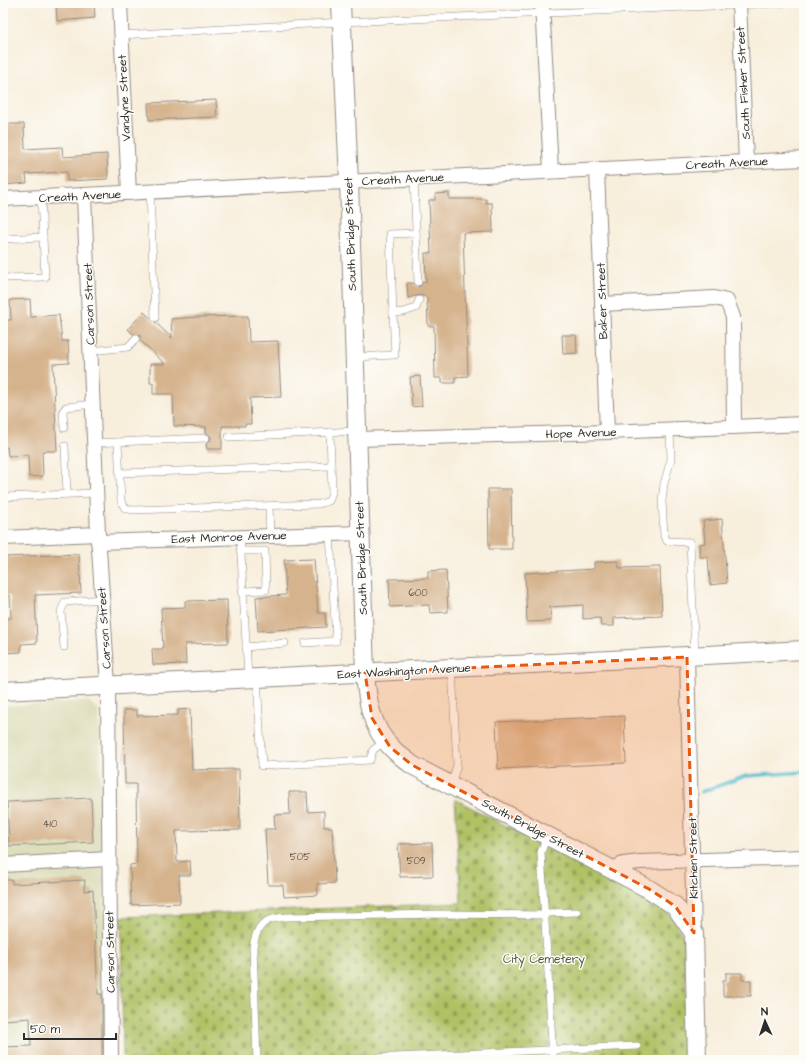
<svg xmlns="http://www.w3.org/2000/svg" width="807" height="1063" font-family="'Architects Daughter',sans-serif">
	<defs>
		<pattern id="cemetery-stones" width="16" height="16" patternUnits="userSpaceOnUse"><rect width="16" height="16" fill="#afc164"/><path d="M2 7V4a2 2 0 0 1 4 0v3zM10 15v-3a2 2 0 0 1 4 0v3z" fill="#8f9d53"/></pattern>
	</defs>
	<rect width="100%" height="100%" fill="#fdfcf7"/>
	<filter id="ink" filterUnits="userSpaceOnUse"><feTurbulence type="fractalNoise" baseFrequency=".025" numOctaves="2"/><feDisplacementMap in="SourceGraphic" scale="8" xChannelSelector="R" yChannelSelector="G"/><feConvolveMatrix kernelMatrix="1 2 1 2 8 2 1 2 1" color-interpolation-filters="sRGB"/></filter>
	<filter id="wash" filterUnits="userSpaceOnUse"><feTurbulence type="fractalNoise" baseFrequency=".012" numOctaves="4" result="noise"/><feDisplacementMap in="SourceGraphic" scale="16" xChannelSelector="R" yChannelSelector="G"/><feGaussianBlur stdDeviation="0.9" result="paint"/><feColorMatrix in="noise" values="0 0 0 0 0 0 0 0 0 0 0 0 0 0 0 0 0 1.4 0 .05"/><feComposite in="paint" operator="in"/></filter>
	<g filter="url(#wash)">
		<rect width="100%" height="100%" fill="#f8eedc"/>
		<path fill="#dddebc" d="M88,701l11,9 9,350h-105v-354z"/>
		<path fill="url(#cemetery-stones)" stroke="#6d7648" d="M455,799l172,90 42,25 9,12 6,14 5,120h-566l-2,-143 340,-14z"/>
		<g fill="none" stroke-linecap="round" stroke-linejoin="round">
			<path stroke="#4fbacb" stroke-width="3.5" d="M701,792l45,-16 58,-4"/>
		</g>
		<g id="blocks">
			<g fill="#d5b38d">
				<path d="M56,3h38l1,15 -38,3z"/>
				<path d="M216,100l1,17 -68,3 -1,-17z"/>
				<path d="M3,124h21l1,25 37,-2 1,10 44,-3 1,25 -41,2v-9l-41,2 1,9 -24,2z"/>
				<path d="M449,193v6h37v4h6l1,29 -30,1 5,143 -13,1v6h-13v-5h-7l-1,-52h-6l-1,-29 -8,-2 -11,3 -1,-15h6l6,4 4,-5h3l-1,-29h6l-2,-53h6v-6z"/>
				<path d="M30,299l1,18 28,-2 3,26h6l1,22 -16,1 4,87h-15l1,25 -14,1 -1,-22 -20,1 -1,-9 -4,1v-17h3l-3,-57v-54h8l-1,-20z"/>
				<path d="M144,312l28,26 -1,-19 26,-2 51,-1 1,26 29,-1 3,56 -31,1 1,26h-6v2h-23v23h-15l-1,-6 4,-2 1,-4 -5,-4v-6l-32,-1 -1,-32h-20v-11h-3v-19h15l-25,-24v-5l-7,-1 -5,-5z"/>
				<path d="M562,335h14l1,18 -14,1z"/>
				<path d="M420,376l2,30 -10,1 -2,-30z"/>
				<path d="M488,489h23l1,60h-23z"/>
				<path d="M722,519l5,64 -17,2 -2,-28h-8l-1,-13 6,-1 -2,-22z"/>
				<path d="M79,554l2,39 -46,2 2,48 -16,1v8l-18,1v-34l8,-1 -1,-22h-7v-39z"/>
				<path d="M314,559l4,54h7l1,14 -68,4 -2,-34 30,-2 -2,-35z"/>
				<path d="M618,561l1,7 41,-1 2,49 -48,2v8h-13l-1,-8 -17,1v-14l-33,2 1,14 -24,1 -2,-49 69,-4v-7z"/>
				<path d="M446,570l2,42 -18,1 -1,-8 -39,2 -1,-28 39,-1v-7z"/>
				<path d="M227,600l1,43 -43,1 1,20 -33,1 -1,-16h11l-2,-41 24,-1v-6z"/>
				<path d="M190,709l2,61 47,-1 1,61 -64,1 1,31 13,-1 1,14h-12l1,28 -49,2 -1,-40 7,-1 -1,-80h-11l-1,-74h13v6l41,-1v-5z"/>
				<path d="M624,716l2,47 -128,6 -2,-47z"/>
				<path d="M289,792h18l1,20 16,-1v16h8l3,56 -18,1 1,11 -34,2 -1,-12h-15l-3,-56h10l-1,-14 16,-1z"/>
				<path d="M91,798l2,44 -84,4 -2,-44z"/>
				<path d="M432,843l1,33 -33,1 -2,-33z"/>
				<path d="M3,880h9v4l73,-4 -1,11 9,-1 5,104h4v66h-99v-13l28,-1 -1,-28 -26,2z"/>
				<path d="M726,973h16v7h9v16h-28v-16h3z"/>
			</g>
		</g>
	</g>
	<g filter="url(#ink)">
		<use href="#blocks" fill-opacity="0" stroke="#928c84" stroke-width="1"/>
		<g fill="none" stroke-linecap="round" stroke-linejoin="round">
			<g stroke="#928c84" stroke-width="8">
				<g id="service">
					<path d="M121,35l221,-13 441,-19"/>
					<path d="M414,178l4,104"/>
					<path d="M150,192l5,126"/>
					<path d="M3,239l40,-2"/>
					<path d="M3,278l42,-1 -4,-79"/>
					<path d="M393,313l-3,-79 26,-1"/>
					<path d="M91,351l37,-4 8,-9"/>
					<path d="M355,357l40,-2 -2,-42 11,-1 12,-4 3,-8"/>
					<path d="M64,428l-1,-17 3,-4 27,-3"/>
					<path d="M670,430l1,29 -7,25 -2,17 2,35 3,5 23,1 5,114"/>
					<path d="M229,437l127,-6"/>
					<path d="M118,442l3,59 4,7 8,2 186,-6 10,-3 3,-9 -2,-60"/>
					<path d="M94,443l112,-5"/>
					<path d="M65,446l2,48"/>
					<path d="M120,473l211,-7"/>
					<path d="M3,497l93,-4"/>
					<path d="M269,506l1,30"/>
					<path d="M240,537l8,141"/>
					<path d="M240,551h25l1,39 -24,1"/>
					<path d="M305,643l31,-2 -6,-107"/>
					<path d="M64,647l-3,-36 4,-9 37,-3"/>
					<path d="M246,647l39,-4"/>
					<path d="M257,678l5,88 108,-6 3,-10 12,-9"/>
					<path d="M451,785l6,-20 -5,-96"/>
					<path d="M547,836l-6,16 12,208"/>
					<path d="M545,913l32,-1"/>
					<path d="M257,1060l-4,-113c4,-23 11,-29 34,-30l152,-3 106,1"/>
					<path d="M330,1060l307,-14"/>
				</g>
			</g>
			<g stroke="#928c84" stroke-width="16">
				<g id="minor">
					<path d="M120,3l9,190"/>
					<path d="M542,3l9,168"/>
					<path d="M739,3l7,159"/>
					<path d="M597,169l10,263"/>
					<path d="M84,196l14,338 10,152 3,374"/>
					<path d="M3,199l801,-40"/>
					<path d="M602,304l112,-6 13,3 6,16 1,110"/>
					<path d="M357,439l250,-7 197,-8"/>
					<path d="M3,538l95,-4"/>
					<path d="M98,542l262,-9"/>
					<path d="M687,657l7,276"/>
					<path d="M3,865l105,-6"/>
					<path d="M612,869l11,-5 17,-2 164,-5"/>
				</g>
			</g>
			<g stroke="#928c84" stroke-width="20">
				<g id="tertiary">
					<path d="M341,3l8,179 16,491c2,26 6,55 26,74 6,7 14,12 21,18l237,124 26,17 19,27 3,127"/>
					<path d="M3,691l801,-41"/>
				</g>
			</g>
			<use href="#service" stroke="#fff" stroke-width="7"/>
			<use href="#minor" stroke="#fff" stroke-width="14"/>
			<use href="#tertiary" stroke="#fff" stroke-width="18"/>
		</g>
	</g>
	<path fill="#e8590c" fill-opacity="0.2" stroke="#e8590c" stroke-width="3" stroke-dasharray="8 5" stroke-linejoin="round" d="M687,657l7,276 -19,-27 -26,-17 -237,-124 -22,-18 -18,-29 -7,-45z"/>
	<g text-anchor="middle" stroke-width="3" stroke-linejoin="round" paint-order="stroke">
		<g font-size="10" fill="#564d44">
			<text x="418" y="596">600</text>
			<text x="50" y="827">410</text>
			<text x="300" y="860">505</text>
			<text x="416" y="864">509</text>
		</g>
		<g font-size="12" fill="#2b2b2b" stroke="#fdfcf7">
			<text transform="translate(743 83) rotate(-93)" y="4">South Fisher Street</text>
			<text transform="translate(124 98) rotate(-93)" y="4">Vandyne Street</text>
			<text transform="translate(727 163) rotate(-3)" y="4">Creath Avenue</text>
			<text transform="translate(403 179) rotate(-3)" y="4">Creath Avenue</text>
			<text transform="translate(80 196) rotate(-3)" y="4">Creath Avenue</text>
			<text transform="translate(350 234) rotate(-92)" y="4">South Bridge Street</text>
			<text transform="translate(602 301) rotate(-92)" y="4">Baker Street</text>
			<text transform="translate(89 304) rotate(-92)" y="4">Carson Street</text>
			<text transform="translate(581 433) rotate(-2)" y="4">Hope Avenue</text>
			<text transform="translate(229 537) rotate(-2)" y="4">East Monroe Avenue</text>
			<text transform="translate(361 558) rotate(-92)" y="4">South Bridge Street</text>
			<text transform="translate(104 628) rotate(-94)" y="4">Carson Street</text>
			<text transform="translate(404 671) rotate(-3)" y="4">East Washington Avenue</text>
			<text transform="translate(533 828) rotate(28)" y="4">South Bridge Street</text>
			<text transform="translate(693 858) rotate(-91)" y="4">Kitchen Street</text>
			<text transform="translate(110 952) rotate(-91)" y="4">Carson Street</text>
		</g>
		<g font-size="12" fill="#53583c" stroke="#fdfcf7">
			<text x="544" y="963">City Cemetery</text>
		</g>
	</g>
	<rect width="807" height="1063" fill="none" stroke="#fdfcf7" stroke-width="16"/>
	<g transform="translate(765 1021) rotate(357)" stroke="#fdfcf7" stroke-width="3" paint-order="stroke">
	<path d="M0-3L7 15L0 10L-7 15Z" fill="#2b2b2b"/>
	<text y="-6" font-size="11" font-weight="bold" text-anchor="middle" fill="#2b2b2b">N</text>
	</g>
	<path d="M24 1033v6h92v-6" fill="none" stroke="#2b2b2b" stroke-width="2"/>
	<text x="30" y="1033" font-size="12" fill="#2b2b2b" stroke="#fdfcf7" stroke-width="3" paint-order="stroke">50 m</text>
</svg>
